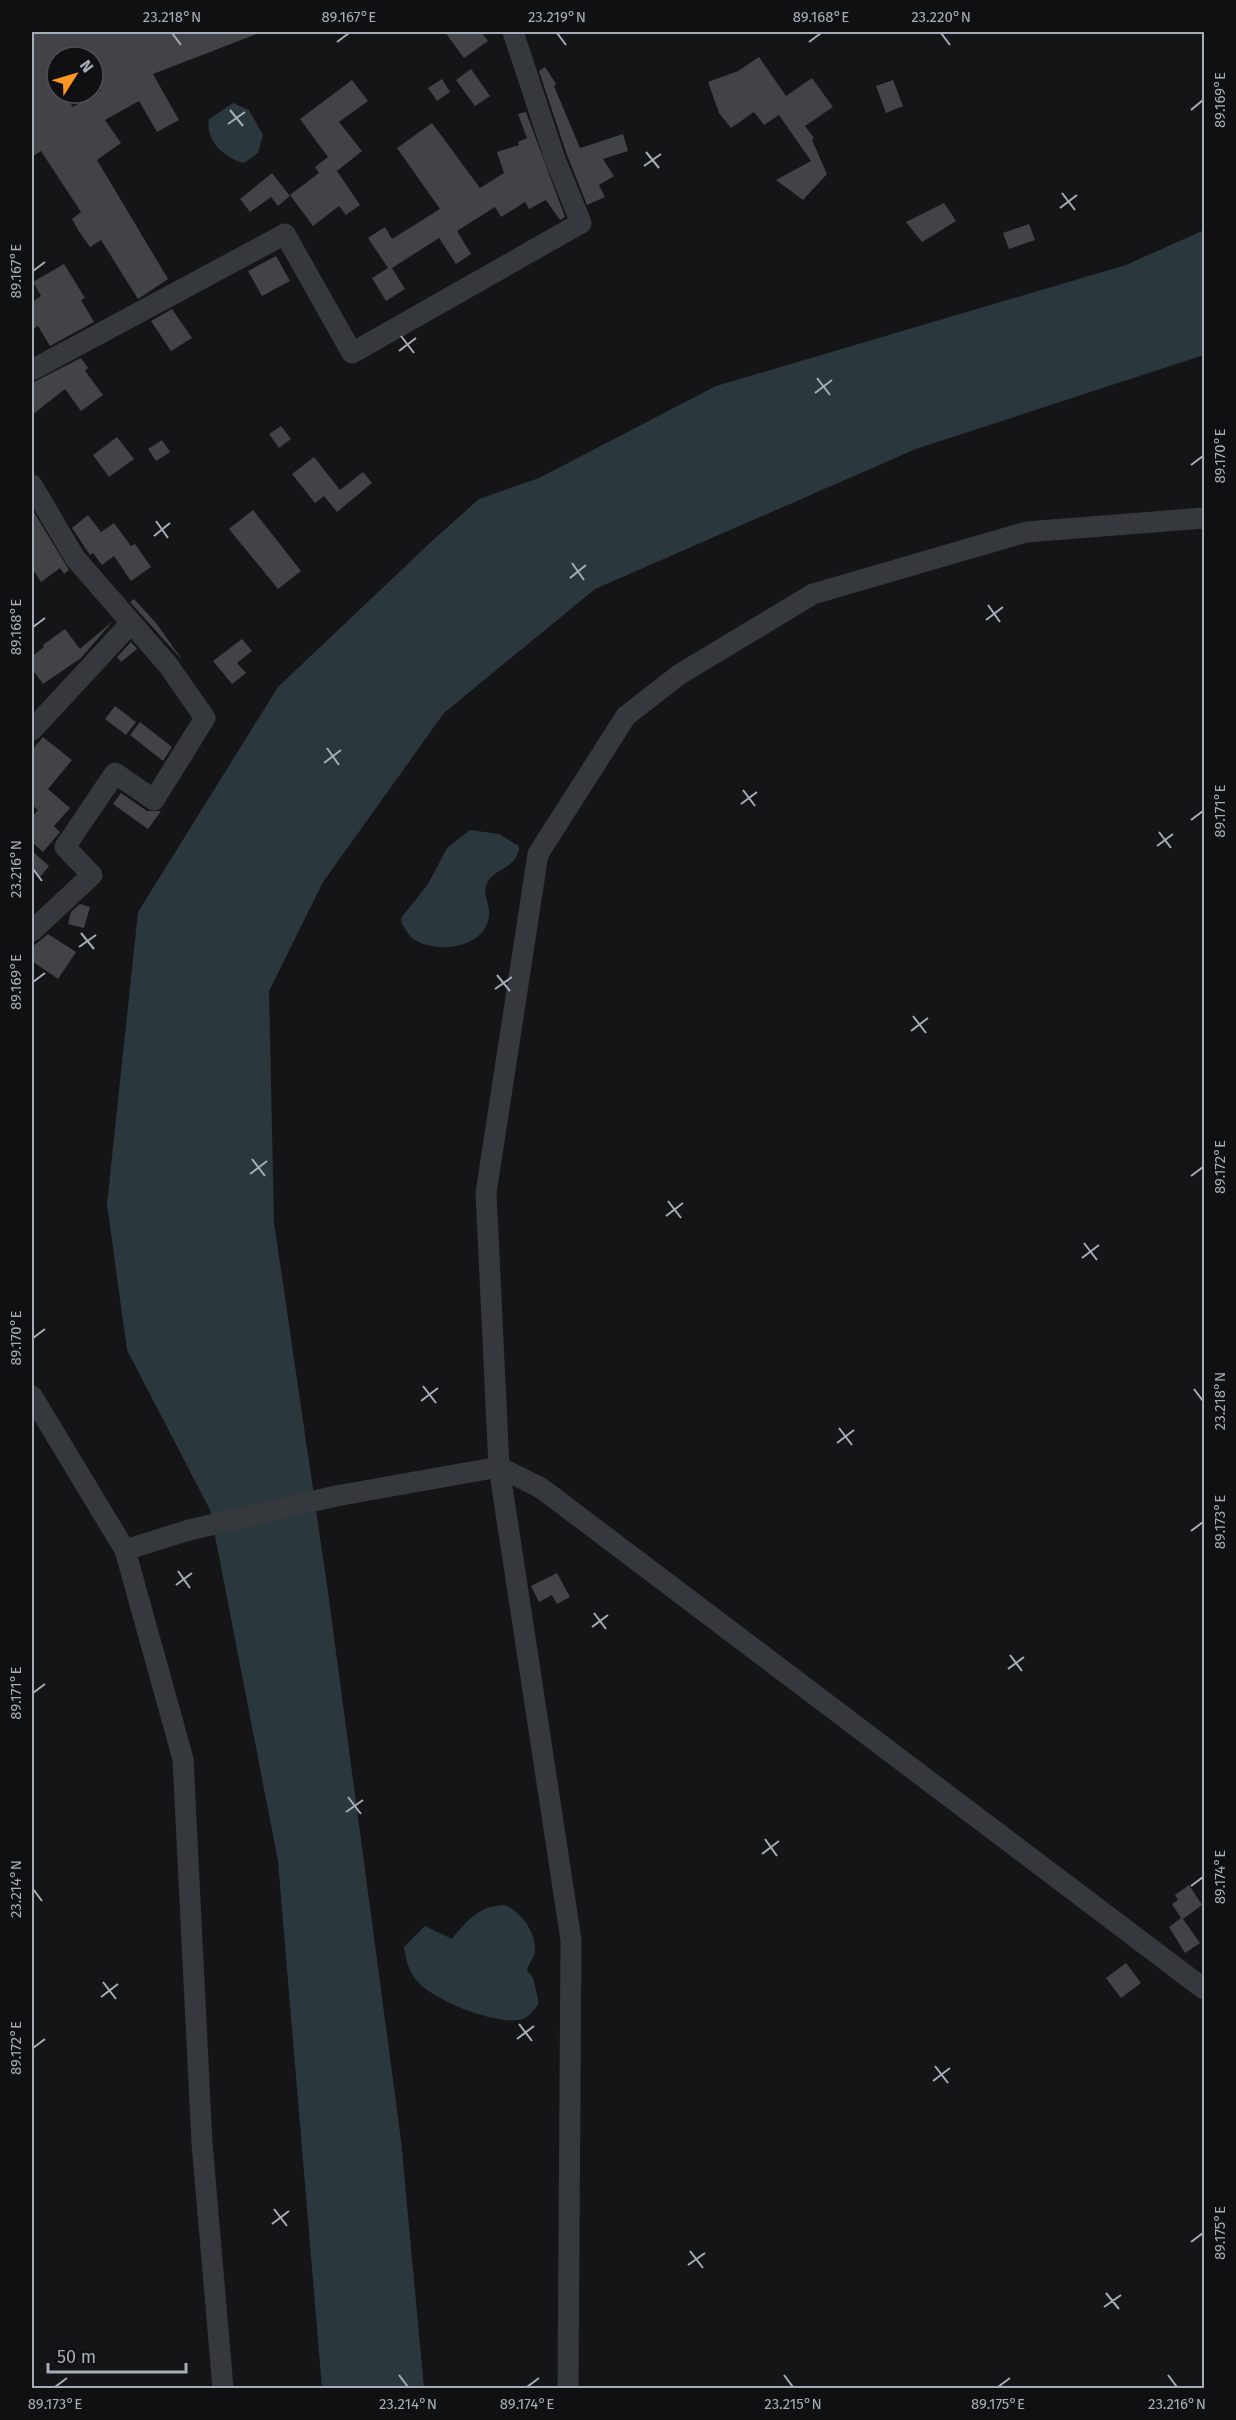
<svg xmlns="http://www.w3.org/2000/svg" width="1236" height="2420" font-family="'Fira Sans',sans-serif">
	<rect width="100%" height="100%" fill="#151517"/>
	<g fill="#2a373c">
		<path d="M233,103l16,7 14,25 -5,18 -14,10c-20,-5 -39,-23 -35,-44z"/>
		<path d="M1204,230v125l-288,94 -321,140 -151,124 -121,169 -54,109 5,231 54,370 73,548 23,248h-102l-44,-527 -68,-351 -83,-160 -20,-146 31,-292 140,-225 154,-146 47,-42 60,-21 177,-92 410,-121z"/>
		<path d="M470,830l29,4 20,12c0,22 -24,21 -32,37 -5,12 3,20 2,32 -2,32 -49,39 -72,26 -7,-3 -11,-11 -15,-17l-1,-6 27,-34 19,-36z"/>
		<path d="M505,1905c17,8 31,27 30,47 -1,5 -6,12 -8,18l6,8 6,25c-4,6 -9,13 -16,16 -24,8 -91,-19 -106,-38 -9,-11 -11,-21 -13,-34l21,-21 27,13c16,-20 27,-33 53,-34z"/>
	</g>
	<g fill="#414347" fill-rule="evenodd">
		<path d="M32,32h230l-109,42 26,46 -22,12 -18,-31 -34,19 16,23 -24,17 71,119 -30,20 -37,-59 -11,7 -12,-17 -6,-11 9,-7 -40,-61 -9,6zM57,57h36v19l8,14 -28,17 -10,-14h-6z"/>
		<path d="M445,32h36l7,9 -24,17z"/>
		<path d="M759,57l27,39 26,-18 21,29 -28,19 9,12 -2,2 15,34 -24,26 -27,-20 35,-19 -32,-46 -15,10 -10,-13 -23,16 -12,-15 -11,-31 30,-11z"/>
		<path d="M545,67l11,17 -2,2 26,62 43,-14 5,17 -25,8 11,17 -15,9 6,12 -18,8 -20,-50 -28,-84z"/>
		<path d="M471,69l19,27 -15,10 -19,-26z"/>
		<path d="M442,79l8,13 -13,9 -9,-13z"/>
		<path d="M352,80l16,21 -29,21 23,29 -25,20 23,34 -14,10 -7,-9 -26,20 -23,-31 29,-22 -4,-6 13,-10 -28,-38z"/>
		<path d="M893,80l10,26 -17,7 -10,-27z"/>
		<path d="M526,112l39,105 -5,3 -14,-20 -17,9 -4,-7 -24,15 -6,-10 -38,24 14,23 -15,10 -17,-26 -47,30 13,21 -19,12 -14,-23 16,-10 -20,-30 17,-11 7,12 48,-30 -43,-61 35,-25 48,65 24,-15 -7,-21 22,-7 -1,-3 9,-4 -9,-24z"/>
		<path d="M272,173l18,23 -12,10 -7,-9 -21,15 -10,-13z"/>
		<path d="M944,203l12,18 -34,21 -16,-20z"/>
		<path d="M1029,224l6,16 -26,9 -6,-16z"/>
		<path d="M276,256l14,25 -28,15 -14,-25z"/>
		<path d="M64,264l21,34 -4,2 13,22 -44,24 -12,-20 -6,4v-28l9,-6 -8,-14z"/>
		<path d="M172,309l20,29 -21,13 -20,-30z"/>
		<path d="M81,358l7,10 -3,3 18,24 -22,16 -16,-22 -33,26v-32z"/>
		<path d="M281,426l10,13 -12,9 -10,-14z"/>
		<path d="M117,437l17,22 -25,18 -16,-22z"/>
		<path d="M162,440l8,12 -14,9 -8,-12z"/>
		<path d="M314,457l26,33 23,-18 9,11 -35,29 -13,-16 -9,7 -23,-29z"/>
		<path d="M32,509l37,61 -5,4 -4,-6 -19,14 -9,-14z"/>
		<path d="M253,510l48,61 -23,18 -49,-60z"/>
		<path d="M88,515l13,17 13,-9 17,23 4,-2 16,23 -20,14 -17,-25 -12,9 -9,-12 -3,2 -18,-27z"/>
		<path d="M134,599l22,24 27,38 -53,-59z"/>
		<path d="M113,621l-32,37 -38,26 -11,-15v-13l12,-9 -1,-2 22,-16 15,20z"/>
		<path d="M242,639l10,12 -15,12 9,10 -14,11 -19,-23z"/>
		<path d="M131,642l6,7 -16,13 -4,-5z"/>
		<path d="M115,706l21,16 -10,13 -21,-16z"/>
		<path d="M140,722l32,25 -9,14 -33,-26z"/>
		<path d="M43,737l29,23 -24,29 22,19 -16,18 6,6 -17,20 -11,-10v-25l6,-7 -6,-5v-55z"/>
		<path d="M121,793l26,18h14l-13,18 -35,-25z"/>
		<path d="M32,851l17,15 -9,11 -8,-7z"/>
		<path d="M80,904l10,3 -6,21 -16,-4 3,-12z"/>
		<path d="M48,934l28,18 -18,27 -26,-18v-14z"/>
		<path d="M557,1573l13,24 -13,7 -5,-9 -13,7 -8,-16z"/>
		<path d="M1189,1885l13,20 -19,14 17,24 -15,10 -16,-26 12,-9 -9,-14 6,-4 -3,-5z"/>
		<path d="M1126,1963l15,20 -20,15 -15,-20z"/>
	</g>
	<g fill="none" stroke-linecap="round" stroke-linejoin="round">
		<g stroke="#35383c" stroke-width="21">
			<path d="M32,370l253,-136 67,119 229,-130 -26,-64 -42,-127"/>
			<path d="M32,485l43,73 93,107 37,53 -51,82 -39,-27 -50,74 27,28 -60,56"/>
			<path d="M32,730l99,-107"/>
			<path d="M32,1396l93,154 58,209 19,384 21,245"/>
			<path d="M125,1550l64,-20 147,-34 163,-29 42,21 663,501"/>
			<path d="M568,2388l3,-448 -72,-473 -13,-274 52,-339 88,-138 54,-42 133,-80 213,-62 178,-14"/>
		</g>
	</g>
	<path fill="none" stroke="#a5aeb8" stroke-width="2" d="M172,33l9,12M557,33l9,12M941,33l9,12M337,42l12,-9M809,42l12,-9M230,110l13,16M1191,110l12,-10M228,124l17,-12M646,152l13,16M644,166l17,-12M1062,193l13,17M1060,208l17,-13M33,271l12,-9M401,336l13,17M399,351l17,-13M817,378l13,17M815,393l17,-13M1191,465l12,-9M156,521l12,17M154,536l16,-13M572,563l12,17M570,578l16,-13M988,605l12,17M986,620l17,-13M33,627l12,-9M327,748l12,17M324,763l17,-13M743,790l12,16M741,804l16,-12M1191,820l12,-9M1159,832l12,16M1157,846l16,-12M33,869l9,12M81,933l13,16M79,947l17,-12M497,975l13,16M33,982l12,-9M495,989l17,-12M913,1016l13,17M911,1031l17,-13M252,1159l13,17M250,1174l17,-13M1191,1176l12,-9M668,1201l13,17M666,1216l17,-13M1084,1243l13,17M1082,1258l17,-13M33,1338l12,-9M423,1386l13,17M1194,1389l9,12M421,1401l17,-13M839,1428l13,17M837,1443l17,-13M1191,1531l12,-9M178,1571l12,17M176,1585l16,-12M594,1613l12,16M592,1627l16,-12M1010,1655l12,16M1008,1669l16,-12M33,1693l12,-9M348,1797l13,17M346,1812l17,-12M765,1839l12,17M762,1854l17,-13M1191,1886l12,-9M33,1889l9,12M103,1982l13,17M101,1997l17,-13M519,2024l13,17M517,2039l17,-13M33,2048l12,-9M935,2066l13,17M933,2081l17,-13M274,2209l13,17M272,2224l17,-13M1191,2242l12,-9M690,2251l13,17M688,2265l17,-12M1106,2293l13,16M1104,2307l17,-12M399,2375l9,12M784,2375l9,12M1168,2375l9,12M55,2387l12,-9M527,2387l12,-9M998,2387l12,-9"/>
	<rect width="1236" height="2420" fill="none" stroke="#101012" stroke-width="66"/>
	<g transform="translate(75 75) rotate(53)"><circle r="28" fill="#101012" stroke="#4c4f54" stroke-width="1.5"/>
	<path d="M0-4.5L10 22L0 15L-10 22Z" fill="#ff9725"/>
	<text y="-9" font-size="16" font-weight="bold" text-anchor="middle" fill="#a5aeb8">N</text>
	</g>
	<path d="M48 2363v9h138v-9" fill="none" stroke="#a5aeb8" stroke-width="3"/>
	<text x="57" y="2363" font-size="18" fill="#a5aeb8" stroke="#101012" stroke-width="4.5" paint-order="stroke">50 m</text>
	<rect x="33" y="33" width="1170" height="2354" fill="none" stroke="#a5aeb8" stroke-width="2"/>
	<g font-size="15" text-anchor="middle" fill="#a5aeb8">
		<text x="172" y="22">23.218°N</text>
		<text x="349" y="22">89.167°E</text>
		<text x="557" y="22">23.219°N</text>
		<text x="821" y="22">89.168°E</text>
		<text x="941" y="22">23.220°N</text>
		<text transform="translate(1220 100) rotate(-90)" y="5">89.169°E</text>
		<text transform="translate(16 271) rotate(-90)" y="5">89.167°E</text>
		<text transform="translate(1220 456) rotate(-90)" y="5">89.170°E</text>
		<text transform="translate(16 627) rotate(-90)" y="5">89.168°E</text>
		<text transform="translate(1220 811) rotate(-90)" y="5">89.171°E</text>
		<text transform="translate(16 869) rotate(-90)" y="5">23.216°N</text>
		<text transform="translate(16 982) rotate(-90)" y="5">89.169°E</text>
		<text transform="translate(1220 1167) rotate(-90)" y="5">89.172°E</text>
		<text transform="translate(16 1338) rotate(-90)" y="5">89.170°E</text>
		<text transform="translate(1220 1401) rotate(-90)" y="5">23.218°N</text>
		<text transform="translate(1220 1522) rotate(-90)" y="5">89.173°E</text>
		<text transform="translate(16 1693) rotate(-90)" y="5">89.171°E</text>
		<text transform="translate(1220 1877) rotate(-90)" y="5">89.174°E</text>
		<text transform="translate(16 1889) rotate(-90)" y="5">23.214°N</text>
		<text transform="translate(16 2048) rotate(-90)" y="5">89.172°E</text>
		<text transform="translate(1220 2233) rotate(-90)" y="5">89.175°E</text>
		<text x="55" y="2409">89.173°E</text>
		<text x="408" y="2409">23.214°N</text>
		<text x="527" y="2409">89.174°E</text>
		<text x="793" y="2409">23.215°N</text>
		<text x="998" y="2409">89.175°E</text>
		<text x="1177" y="2409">23.216°N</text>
	</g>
</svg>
